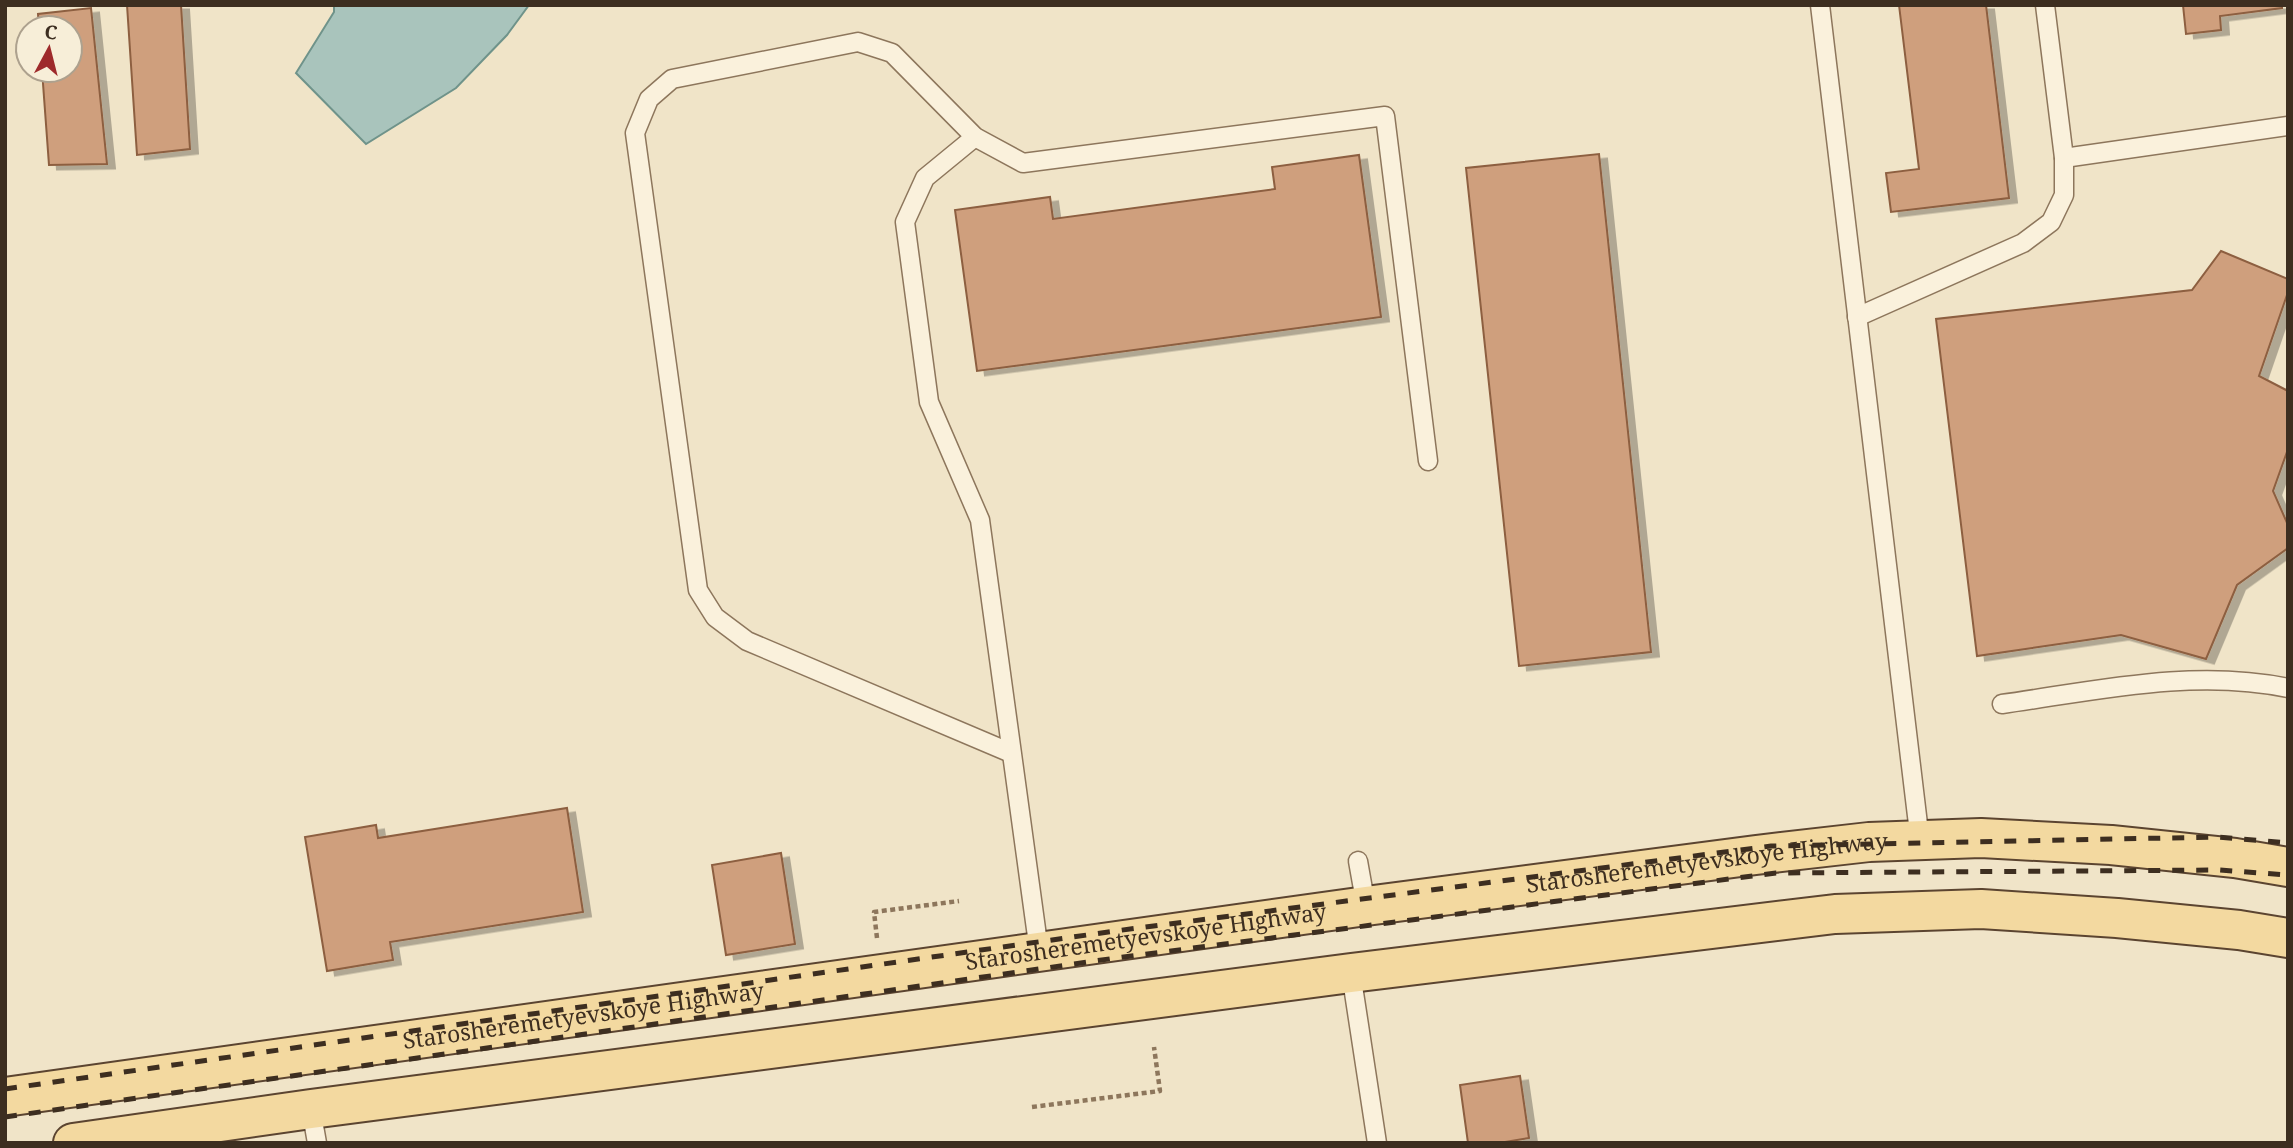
<svg xmlns="http://www.w3.org/2000/svg" width="2293" height="1148" font-family="'Noto Serif',serif">
	<defs>
		<filter id="shadow"><feDropShadow dx="8" dy="4.5" stdDeviation="0" flood-color="#0004"/></filter>
	</defs>
	<rect width="100%" height="100%" fill="#f0e4c8"/>
	<path fill="#a9c4bc" stroke="#6f938a" stroke-width="2" d="M334,5h195l-22,30 -51,53 -90,56 -70,-71 38,-61z"/>
	<g fill="#cf9f7d" stroke="#8d5f41" stroke-width="2" filter="url(#shadow)">
		<path d="M127,5h54l9,144 -53,6z"/>
		<path d="M1899,5h87l23,193 -118,14 -5,-39 33,-4z"/>
		<path d="M2183,5h99v3l-62,8 1,14 -35,4z"/>
		<path d="M91,8l16,156 -58,1 -7,-95h28v-42h-31l-1,-14z"/>
		<path d="M1599,154l52,498 -132,14 -53,-498z"/>
		<path d="M1359,155l22,162 -404,54 -22,-161 95,-13 3,22 222,-30 -3,-22z"/>
		<path d="M2221,251l67,28v13l-29,84 29,15v58l-15,42 15,34v23l-51,37 -31,74 -85,-24 -144,21 -41,-337 256,-29z"/>
		<path d="M567,808l16,104 -193,30 3,18 -66,11 -22,-134 71,-12 2,13z"/>
		<path d="M781,853l14,91 -69,11 -14,-90z"/>
		<path d="M1520,1076l9,62 -30,5h-31l-8,-58z"/>
	</g>
	<g fill="none" stroke-linecap="round" stroke-linejoin="round">
		<g stroke="#8d765c" stroke-width="21">
			<g id="lane">
				<path d="M1820,5l100,836"/>
				<path d="M2045,5l19,153 224,-32"/>
				<path d="M975,137l-50,41 -20,44 24,180 51,118 59,431"/>
				<path d="M1857,317l166,-74 28,-21 13,-27v-37"/>
				<path d="M2002,704c93,-13 192,-36 286,-16"/>
				<path d="M1011,753l-264,-112 -32,-24 -17,-27 -63,-457 14,-34 23,-20 186,-37 34,11 83,84 48,26 362,-47 43,345"/>
				<path d="M1358,861l8,45"/>
				<path d="M1351,973l26,170"/>
				<path d="M311,1109l6,34"/>
			</g>
		</g>
		<g stroke="#5b4430" stroke-width="42">
			<g id="primary">
				<path id="s1" d="M5,1097l1361,-191 390,-51 113,-13 112,-4 130,7 124,13 53,9"/>
				<path d="M73,1143l238,-34 1040,-136 484,-59 146,-5 136,9 122,12 49,8"/>
			</g>
		</g>
		<g stroke="#8d765c" stroke-width="4.5" stroke-dasharray="5 3.5" stroke-linecap="butt">
			<path d="M877,938l-3,-26 85,-11"/>
			<path d="M1032,1107l128,-16 -6,-44"/>
		</g>
		<use href="#lane" stroke="#faf1dc" stroke-width="18"/>
		<use href="#primary" stroke="#f3d9a0" stroke-width="38"/>
		<g stroke="#3d2e20" stroke-width="5" stroke-dasharray="12 12" stroke-linecap="butt">
			<path d="M5,1089l1110,-158 656,-85 445,-9 72,6"/>
			<path d="M5,1117l1111,-159 660,-85 444,-3 68,5"/>
		</g>
	</g>
	<g text-anchor="middle" stroke-width="5" stroke-linejoin="round" paint-order="stroke">
		<g font-size="23" fill="#3d2e20" stroke="#f7eed8">
			<text dy="8" stroke="none"><textPath href="#s1" startOffset="1718">Starosheremetyevskoye Highway</textPath></text>
			<text dy="8" stroke="none"><textPath href="#s1" startOffset="1152">Starosheremetyevskoye Highway</textPath></text>
			<text dy="8" stroke="none"><textPath href="#s1" startOffset="584">Starosheremetyevskoye Highway</textPath></text>
		</g>
	</g>
	<rect width="2293" height="1148" fill="none" stroke="#3d2e20" stroke-width="14"/>
	<g transform="translate(49 49) rotate(7)"><circle r="33" fill="#f7eed8" stroke="#ada18e" stroke-width="2"/>
	<path d="M0-5L12 26L0 18L-12 26Z" fill="#9e2a2b"/>
	<text y="-10" font-size="19" font-weight="bold" text-anchor="middle" fill="#3d2e20">С</text>
	</g>
</svg>
